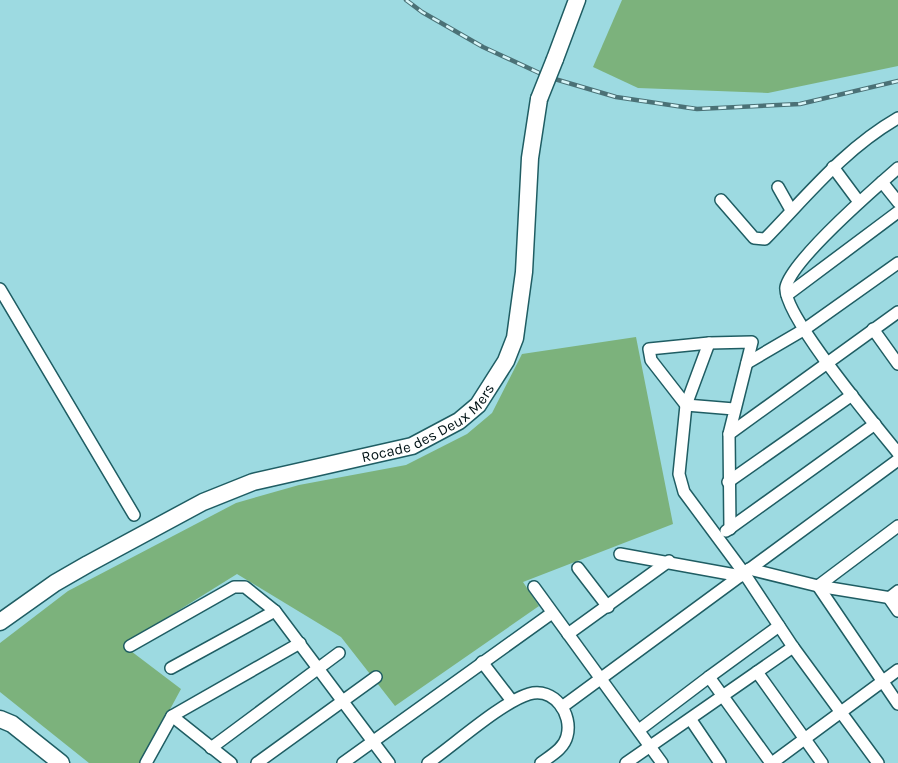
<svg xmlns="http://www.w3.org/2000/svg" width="898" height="763" font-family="Karla,sans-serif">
	<rect width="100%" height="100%" fill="#9ddae1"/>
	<g fill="#7cb27c">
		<path d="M622,0h276v66l-130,27 -130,-5 -45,-21z"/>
		<path d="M636,337l37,187 -150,58 16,24 -144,100 -54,-69 -104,-63 -114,71 58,44 -40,74h-52l-89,-71v-49l68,-52 168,-88 63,-18 107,-20 61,-31 25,-21 30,-59z"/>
	</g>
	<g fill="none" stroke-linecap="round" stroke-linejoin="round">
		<g stroke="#1f5d63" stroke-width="14">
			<g id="minor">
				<path d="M833,167l26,35"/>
				<path d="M898,168c-23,20 -106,92 -112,119 -5,26 92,141 112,166"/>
				<path d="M882,182l16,20"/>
				<path d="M778,187l13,23"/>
				<path d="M721,200l33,38 11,1c42,-43 79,-90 133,-121"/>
				<path d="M0,289l134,226"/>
				<path d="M787,295l111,-83"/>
				<path d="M873,329l25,35"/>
				<path d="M709,343l-23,62 -7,69 5,18 60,81 49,74 85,116"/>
				<path d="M747,363l58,-34 93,-66"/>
				<path d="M729,434l169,-122"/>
				<path d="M728,482l124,-87"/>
				<path d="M898,526l-80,60 80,118"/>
				<path d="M730,529l-1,-95 23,-92 -43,1 -60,6 2,11 35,45 48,4"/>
				<path d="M726,531l149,-107"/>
				<path d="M620,554l121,22"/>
				<path d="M578,568l30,39"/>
				<path d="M749,569l69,17 80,13"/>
				<path d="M534,587l128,176"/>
				<path d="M898,591l-9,7 9,13"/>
				<path d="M568,634l101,-73"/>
				<path d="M130,646l104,-59h11l30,24 114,152"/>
				<path d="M482,662l30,39"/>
				<path d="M171,668l104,-57"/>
				<path d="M757,672l65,91"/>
				<path d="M562,707l336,-247"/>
				<path d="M172,716l59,47"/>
				<path d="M691,720l29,43"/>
				<path d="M639,730l70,-53"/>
				<path d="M211,748l128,-95"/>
				<path d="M146,763l26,-47 128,-73"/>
				<path d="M257,763l119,-86"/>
				<path d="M343,763l209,-150"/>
				<path d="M428,763c26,-18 74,-61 101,-69 25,-7 44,20 38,42 -3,13 -17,20 -26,27"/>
				<path d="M626,763l167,-116"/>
				<path d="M771,763l-62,-86 70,-51"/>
				<path d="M772,763l126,-93"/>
			</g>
		</g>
		<g stroke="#1f5d63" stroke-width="19">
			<g id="highway">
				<path d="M555,59l22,-59"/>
				<path id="s1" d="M0,622l55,-39 33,-19 115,-62 50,-20 159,-36 47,-25 19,-16 28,-44 9,-23 9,-66 6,-114 9,-59"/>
				<path d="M0,719l12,5 49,39"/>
			</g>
		</g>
		<use href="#minor" stroke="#fff" stroke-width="11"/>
		<use href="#highway" stroke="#fff" stroke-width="16"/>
		<g stroke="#4b7176" stroke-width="4.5">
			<path id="rail" d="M406,0l16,12 61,35 65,30 68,20 81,12 103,-5 98,-23"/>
		</g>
		<use href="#rail" stroke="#d7f5f8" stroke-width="2.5" stroke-dasharray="8" stroke-linecap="butt"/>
		<g stroke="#1f5d63" stroke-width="19" stroke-linecap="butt">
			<path id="highway-bridge" d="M539,99l16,-40"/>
		</g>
		<use href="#highway-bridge" stroke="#fff" stroke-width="16"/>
	</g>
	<g text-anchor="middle" stroke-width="4" stroke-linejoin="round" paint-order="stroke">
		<g font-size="15" fill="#001215" stroke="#d7f5f8">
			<text dy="5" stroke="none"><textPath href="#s1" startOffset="478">Rocade des Deux Mers</textPath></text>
		</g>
	</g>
</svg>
